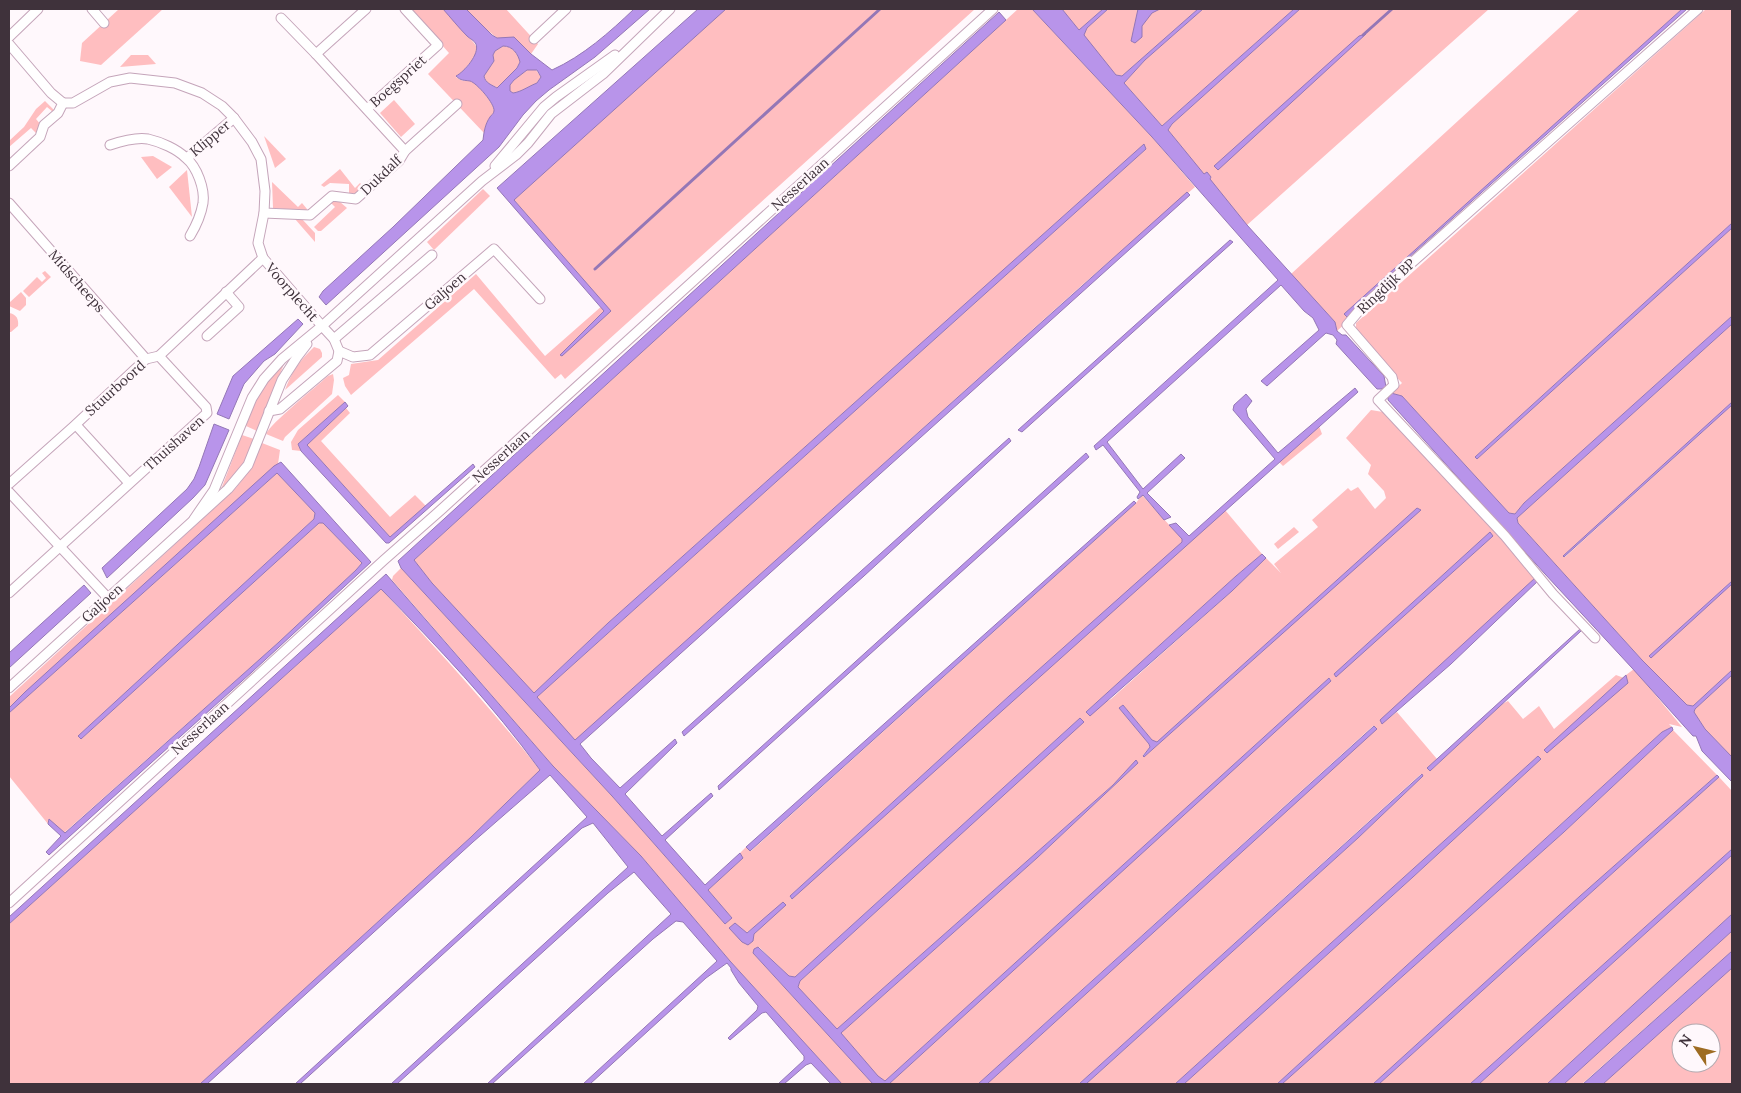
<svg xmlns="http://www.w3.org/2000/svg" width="1741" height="1093" font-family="Lora,serif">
	<rect width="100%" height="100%" fill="#fff8fc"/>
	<g fill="#ffbec0" fill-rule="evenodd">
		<path d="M119,9h44l-62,56 -21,-4 2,-18z"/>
		<path d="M410,9h33c5,5 34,35 34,39 0,9 -13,23 -21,29 6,5 8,3 15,4 6,2 25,24 23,31 -2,7 -9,12 -10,21l-56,-59 21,-21z"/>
		<path d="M466,9h40l32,35 -7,10c-11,-12 -18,-16 -34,-16l-17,-14z"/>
		<path d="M725,9h250l-410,370 -4,-5 -6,5 -81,-90 -123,106 -6,-9 -2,-8 6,-3 2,-11 27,-4 98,-86 69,82 58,-51 -89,-105z"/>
		<path d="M1018,9h14l120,128 43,50 -114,99 -506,455 -38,-44 609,-548 -3,-4 -535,478 -74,70 -102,-110 -18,-23z"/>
		<path d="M1062,9h41l-24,21z"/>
		<path d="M1108,9h90l-76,67 -6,-1 -33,-40 4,-7z"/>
		<path d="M1203,9h91l-132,117 -38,-43 21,-23z"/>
		<path d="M1300,9h189l-242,216 -38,-46 2,-2 -7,-2 -36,-45 4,-6z"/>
		<path d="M1580,9h102l-338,305 5,6 -12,11 -2,-9 -44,-48z"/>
		<path d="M1706,9h26v214l-257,234 2,2 255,-231v88l-208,187 -9,11 -6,-1 -107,-117 -11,-3 11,-10 -45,-48 -1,-7v-5z"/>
		<path d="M503,46c10,0 15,8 17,16l-3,6 -19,20c-6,-3 -13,-5 -14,-12l10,-15 -1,-6 2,-4z"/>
		<path d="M131,55h17l8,9 -36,3z"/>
		<path d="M527,70h9l5,7 -4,6c-8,3 -16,9 -24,10l-3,-2v-6l4,-5z"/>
		<path d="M394,100l21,24 -14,13 -21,-24z"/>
		<path d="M45,101l9,9 -1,2 -6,-5 -11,12 5,6 -4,9 -6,-6 -22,19v-6l15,-14 12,-18z"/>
		<path d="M264,136l22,23 -11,9z"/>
		<path d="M153,156l19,11 -15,12 -16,-22z"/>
		<path d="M340,169l15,19 5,-5 4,4 -7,6h-8v-9l-19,-1 -6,4 -3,-2z"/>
		<path d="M187,170l5,47 -23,-30z"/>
		<path d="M272,182l26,25 4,-4 5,6 -1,2 -33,-3z"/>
		<path d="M483,189l7,7 -56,54 -7,-8z"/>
		<path d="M335,200l5,2 7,6 -26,23h-3l-4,-4 21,-20 -4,-4z"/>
		<path d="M301,218l14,15v9l-20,-23z"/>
		<path d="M45,271l6,6 -22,20 -6,-6 14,-14 5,5 4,-4 -4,-5z"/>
		<path d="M21,292l5,6v7l-6,6 -11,-5v-3z"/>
		<path d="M9,313c7,1 10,6 9,13l-7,6h-2z"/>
		<path d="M1732,324v78l-169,154 2,1 167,-152v176l-83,75 2,1 81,-73v86l-39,36 -6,-1 -45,-45 -124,-137 -1,-5z"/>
		<path d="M314,347l6,2 2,4v4l-37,33c6,-17 15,-30 29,-43z"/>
		<path d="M284,364l-27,67 -11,-5 13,-34 23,-27z"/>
		<path d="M333,374l1,6 -2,14 -47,43 -2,4 -17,-7c5,-11 50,-47 62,-58z"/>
		<path d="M338,395l7,7 -47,42 3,7 -9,-1 -1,-8 7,-12z"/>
		<path d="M346,408l4,5 -29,28 69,76 25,-22 11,11 -36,31 -83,-92z"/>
		<path d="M1371,410l12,2 114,120 38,46 -153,145 15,-11 40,47 -10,9 3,3 72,-67 6,-3 15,18 16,-13 15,23 62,-54 8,3 -80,73 84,-68 -2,-8 8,-6 48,58 -13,-3 3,3 -10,5 -385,352h-93l229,-207 128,-118 -3,-3 -363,328h-89l272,-246 65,-62 -2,-2 -342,310h-92l389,-355 -3,-3 -395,358h-89l442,-404 -2,-2 -444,403 -7,-4 -37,-44 196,-175 101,-95 -2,-2 -23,24 -277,245 -38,-43 2,-6 283,-259 -3,-4 -285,259 -6,-1 -30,-29 -6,6 120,131h-31l-112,-123 -89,-105 -88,-90 -161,-186 1,-4 8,-8 211,228 113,128 7,-6 -24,-28 35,-32 -3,-5 6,-6 5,4 385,-348 6,-8 40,44 1,3 -174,154 -219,200 1,3 434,-389 37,44 -26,22 -150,136 25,-13 121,-108 34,-33 15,15 -7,-9 44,-37 -6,-7 36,-32 3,3 7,-4 17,22 11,-11 -2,-7 -16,-17 3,-9 -25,-27zM1417,508l3,2 -276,247 -1,-2 7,-8 -1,-3 -30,-36 4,-3 29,35 5,2zM1489,533l4,3 -157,140 -2,-2zM785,904l-31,30 -12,7 -7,-18 11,10z"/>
		<path d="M1319,426l3,8 -39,32 -4,-4z"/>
		<path d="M242,435l12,4 -10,24 -24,29z"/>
		<path d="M262,443l18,7 -2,14 -269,244v-11l224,-206c14,-15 22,-30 29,-48z"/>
		<path d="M277,473l38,40 -1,6 -236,217 3,3 238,-216h4l39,40 -6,7 -77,72 -215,191 -15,-14 -1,5 -39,-48v-63z"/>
		<path d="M1294,527l5,5 -21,17 -4,-5z"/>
		<path d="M381,589c55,59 109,118 159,181l-69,67 -271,247h-191v-160z"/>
		<path d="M1732,675v82l-27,-28 -11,-17 1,-3z"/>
		<path d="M1673,730l44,45 -137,121 -207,188h-91l282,-252z"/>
		<path d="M1719,777l13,14v58l-262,235h-91z"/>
		<path d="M1732,855v59l-185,170h-68z"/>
		<path d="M1732,931v20l-150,133h-18z"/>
		<path d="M1732,968v116h-129zM1681,1033h30v30h-30z"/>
	</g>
	<g fill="#b894ea" stroke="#9477b6" fill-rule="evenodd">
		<path d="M443,9h23l26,26 5,3 17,-1 17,17 21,16c31,-14 58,-38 82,-61h16l-55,48 -46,33 -13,11 -13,14 -24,32 -173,158 -7,-8 4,-6 70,-64 90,-87c1,-8 2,-16 7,-23 2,-3 3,-2 4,-6 1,-7 -17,-28 -24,-30 -6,-1 -9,0 -14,-5 8,-4 24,-22 20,-32 -2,-4 -6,-5 -9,-8 -8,-8 -16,-18 -24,-27zM503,46c10,0 15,8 17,16l-3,6 -20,20c-5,-3 -12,-5 -13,-12l10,-15 -1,-6 2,-4zM527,70h10l4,7 -4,6c-8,3 -16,9 -24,10l-3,-2v-6l4,-5z"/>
		<path d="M698,9h28l-212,191 97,111 -49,45 -2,-1 44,-44 -107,-123z"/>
		<path d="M1032,9h30l17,21 24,-21h5l-21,19 -3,7 32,40 6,1 76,-67h5l-58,51 -21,23 38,43 132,-117h6l-128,115 -4,6 36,44 3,-2 4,5 -1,2 37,46 88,97 2,9 5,4h4l38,41 2,11 -5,2h-4l-41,-45 1,-4 -4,-5 -7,-2 -59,53 -6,-5 58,-51 -6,-12 -9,-7 -23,-26 -174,157 36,47 38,-35 4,4 -38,35 24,24 -7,3 -21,-25 -5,4 -1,-2 3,-5 -37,-47 -7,5 -2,-4 184,-166 -126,-143z"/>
		<path d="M1138,9h22l-8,4 -10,13v11l-7,6 -4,-2z"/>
		<path d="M1682,9h5l-281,251 -59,57 -3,-3z"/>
		<path d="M999,12l7,8 -592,540 18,23 102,110 74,-70 536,-479 2,5 -609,548 38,43 612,-548 3,3 -610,549 11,14 29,30 55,-49 2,4 -52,51 37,42 49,-43 2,3 -48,44 40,45 35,-32 3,5 -35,32 24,28 -7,6 -113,-128 -211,-228 -3,-7z"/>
		<path d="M1366,34l-148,136 -4,-4 145,-130z"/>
		<path d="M1732,223v5l-255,231 -2,-2z"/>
		<path d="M1230,240l3,2 -211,190 -4,-2z"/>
		<path d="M1732,316v8l-215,194 1,5 124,137 45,45 6,1 39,-36v5l-37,34 -1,3 11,17 27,28v25l-30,-31 -6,-15h-3l-61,-68 -87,-94 -157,-174v-4l3,-3 11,3 107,117 6,1 9,-11z"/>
		<path d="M298,319l5,5 -28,30 -11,7 -20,23 -15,35 -12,-5 16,-38z"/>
		<path d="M1355,388l3,4 -566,507 -2,-3 219,-200 173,-154v-3l-13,-14 7,-2 13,13 86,-77 -42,-49 1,-5 12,-11 6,7 -6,8 2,8 30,36z"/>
		<path d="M345,402l3,4 -41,39 83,92 83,-73 2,3 -86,76h-3l-85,-92 -3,-7z"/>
		<path d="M1732,402v3l-168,152 -1,-1z"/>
		<path d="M214,424l15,6 -24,55 -12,13 -86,80 -5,-10 85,-79 7,-10 5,-12z"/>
		<path d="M1009,438l2,3 -147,135 -180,160 -2,-4z"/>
		<path d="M1086,453l3,4 -370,333 -1,-4z"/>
		<path d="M281,462l90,100 -119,110 -203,183 -3,-3 15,-16 -13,-12 1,-5 16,14 214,-191 77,-72 6,-7 -39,-40h-4l-238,216 -3,-3 236,-217 1,-6 -38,-40 -268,240v-5l16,-16 249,-226z"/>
		<path d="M1134,501l2,2 -386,348 -4,-4z"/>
		<path d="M1417,508l4,2 -277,247 -1,-1 7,-9 -1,-3 -30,-36 4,-3 29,35 5,2z"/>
		<path d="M1490,532l3,4 -157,141 -2,-3z"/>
		<path d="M1262,554l4,4 -34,33 -142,125 -4,-4 150,-136z"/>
		<path d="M386,574l167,192 88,90 89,105 112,123h-11l-20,-21 -5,2 -22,19h-6l26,-24v-4l-38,-44 -4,1 -32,27 -2,-2 29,-28 1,-4 -19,-23 -8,-13v-2l-4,-5 -21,15 -116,106h-7l134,-123 -34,-39 -7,-1 -23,18 -161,145h-5l184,-170 -37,-42 -26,21 -211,191h-6l237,-217 -35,-44 -11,5 -282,256h-5l292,-267 -37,-42 -77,67 -266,242h-7l271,-247 69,-67c-47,-65 -103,-124 -159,-181l-372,335v-7z"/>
		<path d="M1535,578l4,2 -88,84 -69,60 -2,-4z"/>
		<path d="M1732,581v3l-81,74 -2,-2z"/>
		<path d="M84,585l7,8 -82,75v-15z"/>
		<path d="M1580,629l1,2 -151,140 -3,-3z"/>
		<path d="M1626,675l2,8 -81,70 -3,-3z"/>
		<path d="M1329,678l2,3 -442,403h-16l-120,-131 1,-4 4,-2 31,29 6,1 285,-259 4,4 -284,259 -2,6 39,42 276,-244 23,-25 2,3 -101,95 -196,175 37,43 7,5z"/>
		<path d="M1374,726l3,3 -390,355h-9z"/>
		<path d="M1672,727l1,3 -109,102 -282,252h-5l385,-352z"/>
		<path d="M1538,756l3,3 -128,118 -229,207h-9z"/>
		<path d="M1422,774l1,2 -65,62 -272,246h-7z"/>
		<path d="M1717,775l2,2 -340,307h-6l207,-188z"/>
		<path d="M1732,849v6l-253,229h-9z"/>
		<path d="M783,902l3,3 -32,29 -1,7 -5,4 -6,-3 -13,-14 6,-5 12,10z"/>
		<path d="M1732,914v17l-168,153h-17z"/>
		<path d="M1732,951v17l-129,116h-20z"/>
	</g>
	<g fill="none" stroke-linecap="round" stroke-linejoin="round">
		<g stroke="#9477b6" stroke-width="3">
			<path d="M1363,35l29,-26"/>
			<path d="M595,269l285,-260"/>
		</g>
		<g stroke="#c5a5ba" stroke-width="11">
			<g id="street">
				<path d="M92,9l12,14"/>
				<path d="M281,18l35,36 89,97"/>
				<path d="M9,37l29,-28"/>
				<path d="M534,39l32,-30"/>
				<path d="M9,44l42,49 12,10"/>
				<path d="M316,54l50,-45"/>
				<path d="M63,103h10l37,-21 20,-4 45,5 27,10 20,13 12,12 18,24 9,17 4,32 -1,22 -6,30 5,15 59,68 12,13 5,12 -2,10 -57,48 -11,2"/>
				<path d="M367,109l71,-64 -33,-36"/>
				<path d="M110,145c12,-4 26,-8 38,-6 13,3 29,10 38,19 11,9 19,31 17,45 -2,12 -7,23 -13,33"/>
				<path d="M187,158l47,-40"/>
				<path d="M9,166l31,-29 4,-12 14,-12 5,-10"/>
				<path d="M495,166l49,-59 12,-10 59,-42"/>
				<path d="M9,203l137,156"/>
				<path d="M264,213l46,2 22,-19 24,3 43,-38 6,-10 52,-47"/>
				<path d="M207,336l32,-29 -13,-15"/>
				<path d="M334,339l98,-84"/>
				<path d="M339,351l14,6 17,-2 124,-106 46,50"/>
				<path d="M76,425l53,58"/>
				<path d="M9,484l65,-58 72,-67 13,-3 104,-98"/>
				<path d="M9,492l99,106"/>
				<path d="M194,519l20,-29 38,-92 12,-19 18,-20 40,-33 160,-145 34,-26 12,-12 23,-29 52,-40 67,-65"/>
				<path d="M9,593l198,-180 -1,-6 -47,-51"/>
				<path d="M1595,638l-42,-44 -48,-58 -127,-136 16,-15 -2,-8 -45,-52 16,-19 335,-297"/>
				<path d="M9,688l219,-199 20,-24 34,-85 15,-23 10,-13"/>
				<path d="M9,903l375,-343 59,-52 550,-499"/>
			</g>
		</g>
		<use href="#street" stroke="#fff" stroke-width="9"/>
	</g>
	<g text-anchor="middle" stroke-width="5" stroke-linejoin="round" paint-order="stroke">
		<g font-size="14" fill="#3f323b" stroke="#fff8fc">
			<text transform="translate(398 81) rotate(-42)" y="5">Boegspriet</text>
			<text transform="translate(210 138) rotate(-40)" y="5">Klipper</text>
			<text transform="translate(381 175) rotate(-44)" y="5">Dukdalf</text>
			<text transform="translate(800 184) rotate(-42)" y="5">Nesserlaan</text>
			<text transform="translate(77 281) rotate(49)" y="5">Midscheeps</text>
			<text transform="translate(1386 286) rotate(-43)" y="5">Ringdijk BP</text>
			<text transform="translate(445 291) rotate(-41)" y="5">Galjoen</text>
			<text transform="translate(292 292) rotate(49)" y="5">Voorplecht</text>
			<text transform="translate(115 388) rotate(-42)" y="5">Stuurboord</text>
			<text transform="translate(174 443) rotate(-42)" y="5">Thuishaven</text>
			<text transform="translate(501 456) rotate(-42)" y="5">Nesserlaan</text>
			<text transform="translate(102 603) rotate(-42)" y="5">Galjoen</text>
			<text transform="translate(200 728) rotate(-42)" y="5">Nesserlaan</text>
		</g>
	</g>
	<rect width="1741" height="1093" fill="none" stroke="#3f323b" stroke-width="20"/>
	<g transform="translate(1696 1048) rotate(305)"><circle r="24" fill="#fff8fc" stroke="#b2a9af"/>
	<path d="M0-4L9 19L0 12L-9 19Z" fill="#9e6c22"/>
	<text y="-8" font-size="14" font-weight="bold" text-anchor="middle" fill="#3f323b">N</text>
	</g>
</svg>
